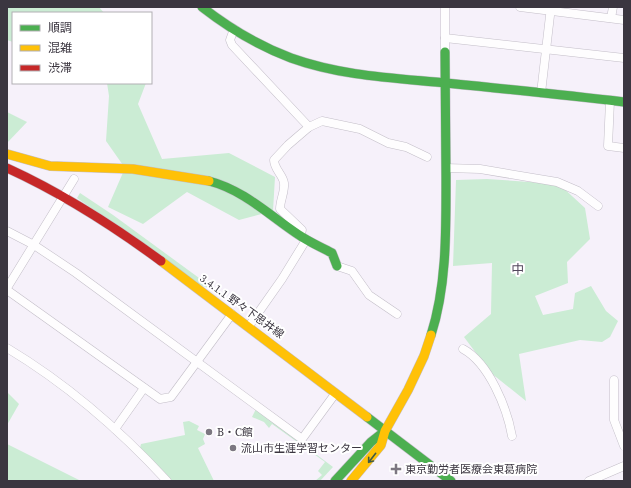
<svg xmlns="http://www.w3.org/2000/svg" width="631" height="488" font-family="'Source Serif 4','Noto Sans JP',serif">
	<rect width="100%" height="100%" fill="#f6f1fa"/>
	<g fill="#cbecd4">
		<path d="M7,7h92l5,6h-91v29l-6,-2z"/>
		<path d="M107,83h39l-8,21 24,55 67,-6 46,24 -2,34 -34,9 -52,-28 -44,32 -35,-17 17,-39 -19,-27 3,-45z"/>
		<path d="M7,112l20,10 -20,21z"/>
		<path d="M487,179l72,5 26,24 5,31 -23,23 1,21 -33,13 8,19 30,-6 2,-16 16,-7 15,25 12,10 -8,16 -8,5 -22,-2 -61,14 7,47 -35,-28 -27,-36 27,-23 1,-51 -39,3 3,-86z"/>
		<path d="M80,193l33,22 97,71 -2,2 -8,-3 -123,-87z"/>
		<path d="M7,392l12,12 -12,21z"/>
		<path d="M256,409l77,58 -13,14h-5l7,-6 -4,-4 7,-9 -53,-38 -3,4 -5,-6 -12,-5z"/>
		<path d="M189,421l10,5 -2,4 8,4 -2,5 2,5 -7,4 16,33h-42l-32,-33 1,-4 44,-9 -2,-13z"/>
		<path d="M7,444l74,37h-74z"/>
	</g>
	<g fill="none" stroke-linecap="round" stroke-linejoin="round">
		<g stroke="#c3bec8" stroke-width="9">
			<g id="street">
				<path d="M520,7l104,13"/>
				<path d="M611,18l2,-11"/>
				<path d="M234,29l-4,11 2,5 77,82"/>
				<path d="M445,38l179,20"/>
				<path d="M445,52v-45"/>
				<path d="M541,93l10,-86"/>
				<path d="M610,101l-2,45 16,2"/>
				<path d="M446,168l34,1 77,13 21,9 20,15"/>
				<path d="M7,231l27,14 42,28 226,166 33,-45"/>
				<path d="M300,236l2,-6 -22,-21c0,-9 5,-17 4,-26 -1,-8 -10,-14 -10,-23l14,-15 21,-18 13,-6 38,8 28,14 18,4 21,10"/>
				<path d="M337,266l15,5 17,24 28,19"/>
				<path d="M7,288l67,-109"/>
				<path d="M7,290l153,109 11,-2 61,-83"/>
				<path d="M249,326l33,-47 24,-39"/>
				<path d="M7,348c60,36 113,82 160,133"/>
				<path d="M463,349c26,14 44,59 49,87"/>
				<path d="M614,380v40l10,26"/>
				<path d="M115,429l29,-41"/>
				<path d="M589,481l35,-15"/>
			</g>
		</g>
		<g stroke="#c3bec8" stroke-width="10">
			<g id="fast">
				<path d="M202,7c27,21 57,39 89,51 50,18 103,20 155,25 60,6 119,12 178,19"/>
				<path d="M209,181c35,9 61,35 90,54 10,7 22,12 33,18l5,13"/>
				<path d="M431,335c16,-50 15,-105 15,-158 0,-41 -1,-83 -1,-125"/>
				<path d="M367,417l84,64"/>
				<path d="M335,481l36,-39 14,-11"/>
			</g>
		</g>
		<g stroke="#c3bec8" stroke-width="10">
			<g id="slow">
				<path d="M7,154l43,12 83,3 76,12"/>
				<path d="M161,261l206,156"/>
				<path d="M351,481l30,-36 4,-14 23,-41 16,-34 7,-21"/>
			</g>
		</g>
		<g stroke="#c3bec8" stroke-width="10">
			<path id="jam" d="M7,168c55,25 105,57 154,93"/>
		</g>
		<use href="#street" stroke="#fefdfe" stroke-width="8"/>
		<use href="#fast" stroke="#4caf50" stroke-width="9"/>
		<use href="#slow" stroke="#ffc107" stroke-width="9"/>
		<use href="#jam" stroke="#c62828" stroke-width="9"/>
	</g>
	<defs><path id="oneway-shaft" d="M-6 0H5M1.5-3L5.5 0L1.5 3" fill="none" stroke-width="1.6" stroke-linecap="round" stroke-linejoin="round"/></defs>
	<use stroke="#405a45" href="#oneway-shaft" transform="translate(372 458) rotate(128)"/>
	<g fill="#7c7781" stroke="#fff" stroke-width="1.5">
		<circle cx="209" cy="432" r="4"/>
		<circle cx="233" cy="448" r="4"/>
		<path d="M394 463h4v4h4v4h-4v4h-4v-4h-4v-4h4z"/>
	</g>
	<g text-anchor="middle" stroke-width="4" stroke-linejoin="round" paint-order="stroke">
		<g font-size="11" fill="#3b3640" stroke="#fff">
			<text transform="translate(242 306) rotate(36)" y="4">3.4.1.1 野々下思井線</text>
		</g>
		<g font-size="11" fill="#3b3640" stroke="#fff" text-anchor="start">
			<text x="217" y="436">B・C館</text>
			<text x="241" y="452">流山市生涯学習センター</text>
			<text x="405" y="473">東京勤労者医療会東葛病院</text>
		</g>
		<g font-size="13" fill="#54485e" stroke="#fff">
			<text x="518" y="274">中</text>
		</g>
	</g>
	<rect width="631" height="488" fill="none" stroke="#3b3640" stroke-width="16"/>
	<rect x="12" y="12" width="140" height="72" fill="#ffffff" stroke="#b1afb3"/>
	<rect x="20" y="25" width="20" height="6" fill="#4caf50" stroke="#b1afb3"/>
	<text x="48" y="32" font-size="12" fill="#3b3640">順調</text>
	<rect x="20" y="45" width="20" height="6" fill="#ffc107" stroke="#b1afb3"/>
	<text x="48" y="52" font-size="12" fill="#3b3640">混雑</text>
	<rect x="20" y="65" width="20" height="6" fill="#c62828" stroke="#b1afb3"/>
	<text x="48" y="72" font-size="12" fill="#3b3640">渋滞</text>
</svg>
